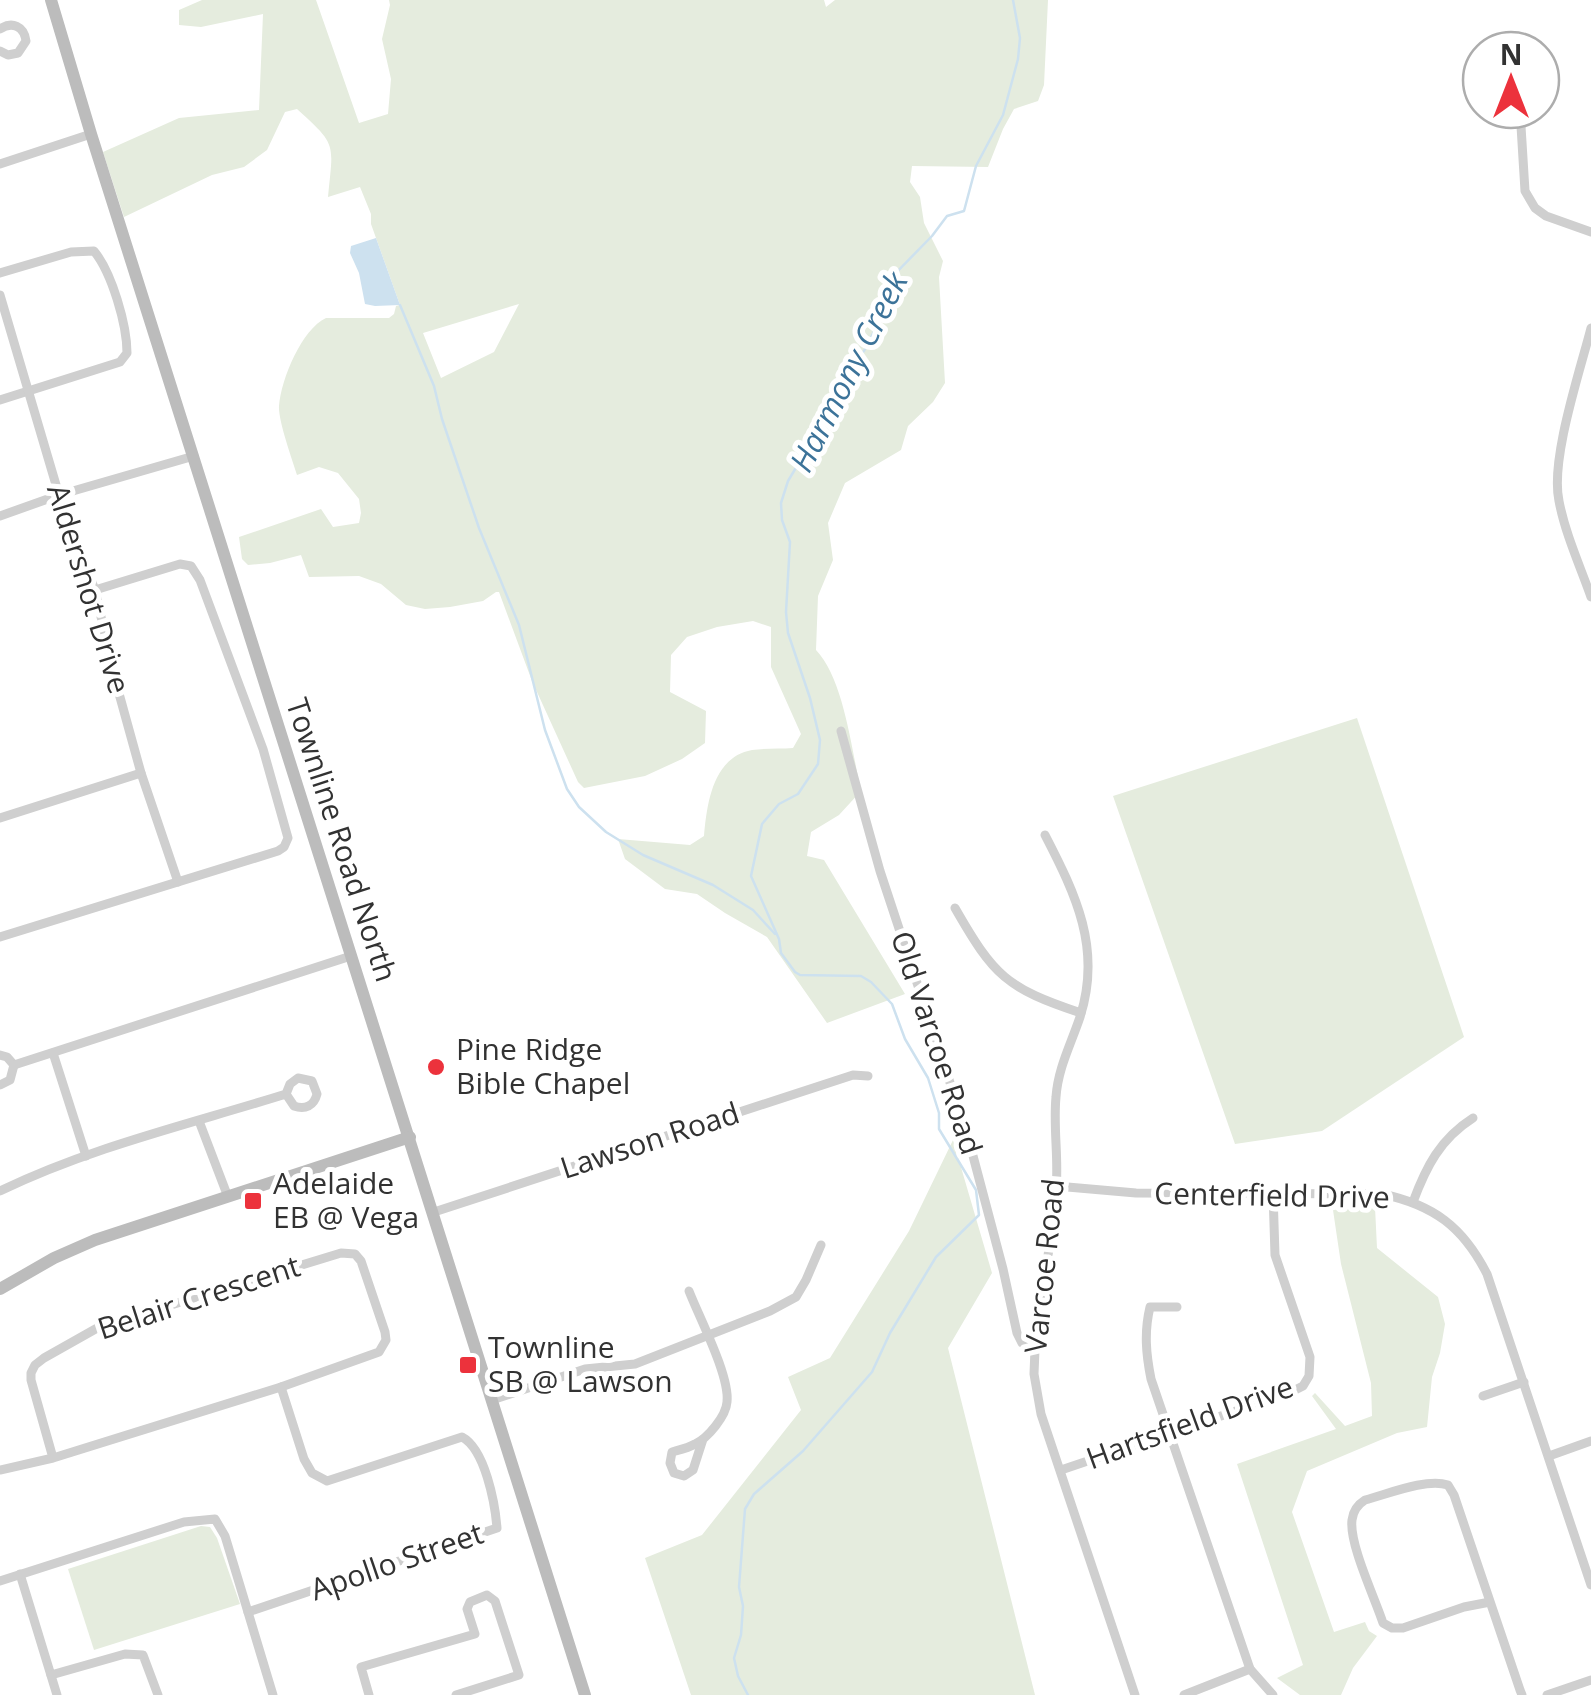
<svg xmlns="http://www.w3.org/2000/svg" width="1591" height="1695" font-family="'Open Sans',sans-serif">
	<rect width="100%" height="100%" fill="#fff"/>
	<g fill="#e5ecde" fill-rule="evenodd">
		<path d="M202,0h114l43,123 29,-9 3,-35 -9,-40 8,-34 -1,-5h435l2,7 9,-7h213l-4,85 -6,16 -24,8 -11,20 -15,38 -76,-1 -2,16 10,15 4,26 19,38 -4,16 6,106 -12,19 -25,24 -7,24 -56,33 -17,40 5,37 -15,36 -2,54c28,29 36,102 45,141l-22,24 -28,17 -4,24 17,4 81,134 -78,29 -60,-86 -42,-24 -28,-19 -32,-5 -40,-30 -7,-20 72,6 14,-9c3,-33 9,-79 48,-86 13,-2 28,-1 41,-2l8,-14 -30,-67v-40l-18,-6 -36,6 -30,10 -16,18 -1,37 36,19 -1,32 -23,16 -37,17 -61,12 -6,-6 -46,-101 -33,-89h-3l-13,9 -33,6 -25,2 -19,-4 -25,-21 -22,-8 -50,1 -8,-22 -31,8 -22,2 -6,-6 -3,-22 82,-28 12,18 26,-4 2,-10 -2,-14 -21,-26 -19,-6 -22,8c-5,-16 -19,-55 -18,-69 2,-27 23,-77 47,-88h63l5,-4 2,-8 4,-1 -29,-81v-10l-11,-27 -32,10c5,-54 10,-51 -31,-88l-12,3 -18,38 -23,17 -32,8 -88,42 -21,-65 76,-34 80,-8 4,-96 -62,13 -22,-2v-15zM519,304l-25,48 -53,26 -18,-45z"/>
		<path d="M1357,718l107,319 -142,94 -87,13 -122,-348z"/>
		<path d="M953,1140l39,133 -44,75 87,347h-344l-46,-137 57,-23 99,-125 -13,-33 42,-19 79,-127z"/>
		<path d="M1375,1207l2,41 61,49 7,27 -5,29 -8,24 -5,50 -30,6 -90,38 -15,41 42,120 31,-10 4,9 8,5 -24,32 -12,27h-41l-23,-17 26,-13 -66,-201 99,-35 -24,-33 3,-3 30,33 27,-10 -1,-33 -30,-119 -8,-54z"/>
		<path d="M201,1526l9,1 7,11 23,66 -146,46 -26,-81z"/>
	</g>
	<path fill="#cde1ef" d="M376,238l24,67 -25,1 -10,-2 -6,-31 -9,-20 1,-7z"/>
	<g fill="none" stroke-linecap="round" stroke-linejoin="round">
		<g stroke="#cde1ef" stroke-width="2.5">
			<path d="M400,305l34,81 8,33 37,109 40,97 26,105 22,59 12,18 27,25 37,23 70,30 40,25 22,24"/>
			<path d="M748,1695l-10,-19 -4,-18 7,-23 2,-29 -4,-19 6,-78 9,-15 49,-43 69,-79 18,-39 46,-76 43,-42 -3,-25 -37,-61v-16l-11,-35 -23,-39 -13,-35 -21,-22 -10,-6 -61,-1 -5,-3 -14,-19 -2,-14 -28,-63 11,-52 17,-20 19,-10 20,-30 2,-24 -10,-42 -22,-65 -2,-21 4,-70 -8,-22 -1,-17 7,-22 33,-55 9,-9 19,-49 15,-17 20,-39 4,-31 44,-45 15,-20 17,-5 12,-45 27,-51 15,-56 2,-21 -7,-38"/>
		</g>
		<g stroke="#cfcfcf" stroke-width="9">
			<path d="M0,29c12,-8 24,-3 26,12l-8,12 -10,2 -8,-4"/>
			<path d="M1520,110l5,81 10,17 11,8 45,16"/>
			<path d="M0,164l91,-30"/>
			<path d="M0,273l71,-21 23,-1c18,22 33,74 33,102l-7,9 -120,38"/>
			<path d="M0,295l59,200 36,95 20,89 26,94 37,109"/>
			<path d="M1591,328c-11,43 -41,132 -32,173 6,32 21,65 32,96"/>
			<path d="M0,516l59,-21 135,-39"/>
			<path d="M841,731l39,140 88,266 35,132 14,64 5,10 13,6"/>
			<path d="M0,818l141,-45"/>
			<path d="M1045,835c31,60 57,114 35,182 -9,27 -22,51 -24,80 -3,31 3,62 0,92 -5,53 -14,107 -21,160l-1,25 7,40 94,281"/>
			<path d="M955,908c39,68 51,80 126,105"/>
			<path d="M0,937l278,-86 6,-4 4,-9 -25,-89 -63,-169 -9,-14 -11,-2 -85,26"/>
			<path d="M53,1053l33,103"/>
			<path d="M0,1055l7,2 7,8"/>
			<path d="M14,1065l337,-109"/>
			<path d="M0,1085l10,-5 4,-15"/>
			<path d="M199,1121l29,76"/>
			<path d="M1056,1186l80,7 246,1c52,11 81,33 105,80l104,311"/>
			<path d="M0,1191c91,-44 190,-67 286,-97l4,-10 8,-6 14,3 5,13c-3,12 -12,16 -23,12l-8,-12"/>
			<path d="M1413,1202c13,-35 27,-63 60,-84"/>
			<path d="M434,1212l419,-137 15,1"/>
			<path d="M689,1291c10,26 41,85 38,111 -1,14 -19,36 -32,42 -7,4 -16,6 -23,8l-2,11 4,10 10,3 9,-6 10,-31"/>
			<path d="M1177,1307h-27c-6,25 -4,47 1,72l99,290 23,26"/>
			<path d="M1483,1396l41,-14"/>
			<path d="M492,1400l93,-31 50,-5 135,-53 26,-14 10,-17 15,-35"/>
			<path d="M1549,1456l42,-15"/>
			<path d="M0,1470l53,-12 228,-71 98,-35 7,-12 -1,-8 -24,-71 -6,-7 -14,-1 -242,74 -55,31 -9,7 -4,8v7l22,78"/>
			<path d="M1061,1470l228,-77 14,-7 6,-10 1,-19 -35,-102 -2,-62"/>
			<path d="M20,1574l37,121"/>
			<path d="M0,1581l184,-59 31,-3 10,17 48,159"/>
			<path d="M1490,1602l-26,5 -61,21h-11l-9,-5c-8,-25 -34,-79 -31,-103 1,-9 5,-15 13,-20 23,-6 61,-22 83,-15l6,10 66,195 2,5"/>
			<path d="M248,1612l249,-84c-2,-25 -12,-79 -35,-91l-135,44 -15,-8 -8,-14 -23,-72"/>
			<path d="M51,1675l74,-21 18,1 15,40"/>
			<path d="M369,1695l-8,-28 114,-33 -8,-25 3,-7 17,-7 8,6 24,74 -63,20"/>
			<path d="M1184,1695l66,-26"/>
			<path d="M1547,1695l44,-15"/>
		</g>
		<g stroke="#bcbcbc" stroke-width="12">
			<path d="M51,0l40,134 494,1561"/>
			<path d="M0,1289l54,-31 41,-18 315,-103"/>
		</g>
	</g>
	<g fill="#ec323c" stroke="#fff" stroke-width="4">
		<circle cx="436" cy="1067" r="10"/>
		<rect x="243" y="1191" width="20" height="20" rx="5"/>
		<rect x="458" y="1355" width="20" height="20" rx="5"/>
	</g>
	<g text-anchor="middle" stroke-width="10" stroke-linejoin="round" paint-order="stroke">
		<g font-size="30" fill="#323232" stroke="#fff">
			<text transform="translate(88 589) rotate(73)" y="10">Aldershot Drive</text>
			<text transform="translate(341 840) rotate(72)" y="10">Townline Road North</text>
			<text transform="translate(936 1043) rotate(72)" y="10">Old Varcoe Road</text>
			<text transform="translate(650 1141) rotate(-18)" y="10">Lawson Road</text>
			<text transform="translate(1272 1196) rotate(1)" y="10">Centerfield Drive</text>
			<text transform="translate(1045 1266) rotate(-84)" y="10">Varcoe Road</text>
			<text transform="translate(199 1298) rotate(-18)" y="10">Belair Crescent</text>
			<text transform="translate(1190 1423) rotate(-20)" y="10">Hartsfield Drive</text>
			<text transform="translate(397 1562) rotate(-19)" y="10">Apollo Street</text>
		</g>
		<g font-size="30" fill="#323232" stroke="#fff" text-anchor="start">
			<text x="456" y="1060">Pine Ridge<tspan x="456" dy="34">Bible Chapel</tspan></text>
			<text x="273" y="1194">Adelaide<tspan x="273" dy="34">EB @ Vega</tspan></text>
			<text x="488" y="1358">Townline<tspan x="488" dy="34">SB @ Lawson</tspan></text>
		</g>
		<g font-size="32" font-style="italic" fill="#3c7399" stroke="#fff">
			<text transform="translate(849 372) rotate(-63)" y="11">Harmony Creek</text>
		</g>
	</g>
	<g transform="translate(1511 80)"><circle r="48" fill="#ffffff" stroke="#adadad" stroke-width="2.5"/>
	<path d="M0-8L18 38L0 25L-18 38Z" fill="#ec323c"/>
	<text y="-15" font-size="28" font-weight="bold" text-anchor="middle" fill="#323232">N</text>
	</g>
</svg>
